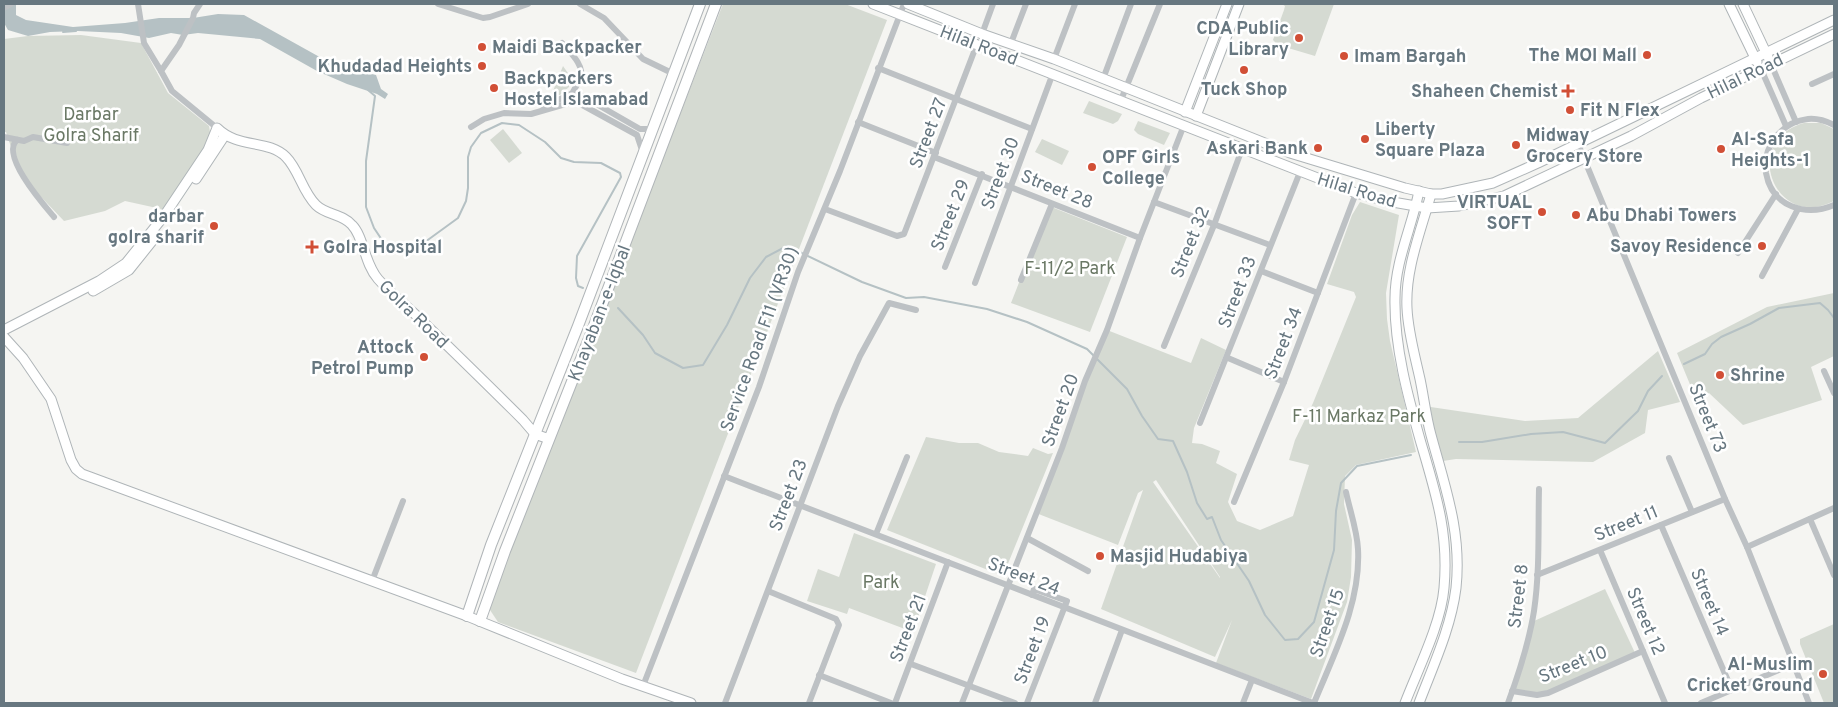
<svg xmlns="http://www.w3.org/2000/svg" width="1838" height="707" font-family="Overpass,sans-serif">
	<rect width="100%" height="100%" fill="#f5f5f2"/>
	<g fill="#d5dad2" fill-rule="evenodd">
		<path d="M723,4h122l42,16 -251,653 -138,-51 -10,-15z"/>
		<path d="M1282,4h52l-19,52 -37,-11 -5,-5 11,-30 1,-4z"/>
		<path d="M81,35l60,8 27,50 41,33 2,12 -11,22 -25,31 -9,19 -41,-9 -20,10 -41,10 -39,-41 -14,-33 -5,-15h-2v-93l24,-3z"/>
		<path d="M563,66l7,10 -1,11 -9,8 -9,1z"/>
		<path d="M1089,101l33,13 -4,7 -5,3 -30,-11z"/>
		<path d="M1138,121l32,12 -6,12 -26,-11 -4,-4z"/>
		<path d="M1804,123h17l13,6v72c-58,31 -95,-60 -30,-78z"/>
		<path d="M503,129l19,24 -13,10 -19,-23z"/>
		<path d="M1042,139l27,12 -7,14 -27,-13z"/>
		<path d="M1360,202l39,13 -13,78 1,26 3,22 26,111 -60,13 -11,11 -1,28 8,36 -1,37 -4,25 -36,97 -95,-36 16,-43 -17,37 -114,-48 42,-119 -5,3 -20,52 -82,-32 71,-183 84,33 10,-25 25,12 -32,78 -2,15 10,1 18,7 -4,12 21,11 -9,28 9,19 23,9 33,-14 16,-51 -20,-5 6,-20 18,-37 43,-106 -2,-5 -27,-8 25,-69zM1156,480l64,97v1l-67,-96z"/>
		<path d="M1049,206l78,31 -37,95 -79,-29z"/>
		<path d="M1834,293v63l-23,11 11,33 -79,25 -34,-32 -13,6 -19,-46 90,-46z"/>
		<path d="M1658,351l22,51 -32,8 -3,23 -52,29 -137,-3 -13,2 -19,-55 101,15 53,-3z"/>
		<path d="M926,437l33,6h19l21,9 29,4 5,-8 15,6 5,-1 -50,123 -116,-46z"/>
		<path d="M854,533l82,31 -23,68 -64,-24 -2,6 -40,-13 11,-32 21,8z"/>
		<path d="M1605,589l31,66 -88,38 -36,-2 22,-70z"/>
		<path d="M1834,624v79h-10l-24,-59v-5z"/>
	</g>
	<path fill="#b5c1c4" d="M4,4h12v11l10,5 47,7 52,-4 34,-5h34l25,-4 26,1 90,50 42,10 5,14 7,5 -3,5 -8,-5 -30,-10 -30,-13 -57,-32 -62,-6 -15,2 -12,-2 -22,5 -28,-5 -43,-2 -28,1 -22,4 -20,-6 -4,-7z"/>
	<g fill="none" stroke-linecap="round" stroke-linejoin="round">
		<g stroke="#b5c1c4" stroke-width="2">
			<path d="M63,32l13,-1"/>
			<path d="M368,90l7,6 -9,65v46l8,21 12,18 10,4h13l16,-8 33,-24 8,-17 2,-13v-31l3,-10 10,-14 21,-10 17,2 26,17 16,16 13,4 27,1 19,10 1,4 -44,79 -1,22 2,8 5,2"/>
			<path d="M618,308l25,27 12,18 28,15 20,-3 24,-40 23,-47 16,-21 21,-11 75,36 44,16 18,-1 63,12 40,13 60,27 40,40 15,27 16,23 15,2 14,31 10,31 10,16 5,-2 9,23 28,41 16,34 20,25 13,-1 16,-17 20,-72 2,-39 5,-28 16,-17 54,-11"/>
			<path d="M1684,364l21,-10 7,-10 9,-7 29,-13 29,-16 41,-5 8,7 6,8"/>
			<path d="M1459,442h23l49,-8 32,-2 42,11 33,-32 10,-20 14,-15"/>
		</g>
		<g stroke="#afb5b8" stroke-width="11">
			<g id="secondary">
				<path d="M873,4l483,189 31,8 40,7 32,-2 45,-10 127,-60 70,-38 133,-64"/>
				<path d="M908,4l74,30 72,25 236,94 115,35 26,6h11l51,-11 45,-20 296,-143"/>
				<path d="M1729,4l28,58"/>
				<path d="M1743,4l25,53"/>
				<path d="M1185,112l42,-108"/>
				<path d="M1196,116l43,-112"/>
				<path d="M196,179l29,-44"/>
				<path d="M93,291l36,-21 28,-35"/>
				<path d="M4,330l95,-49 27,-18 38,-47 44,-66 9,-22c21,21 51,11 69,29 13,13 16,34 30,48 10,10 27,9 36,20 12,12 12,38 26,54 13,15 28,26 42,40 34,33 69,67 103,101l12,14 14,5"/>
				<path d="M4,337l19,21 28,41 20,61 5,9 6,5 385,142 155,63 69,24"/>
				<path d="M1405,703c13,-34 36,-79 39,-115 5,-54 -8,-94 -23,-145 -13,-46 -27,-97 -26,-145 0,-37 17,-71 24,-107"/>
				<path d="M1419,703c14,-37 32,-75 37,-115 6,-56 -11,-101 -25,-153 -5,-18 -7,-37 -11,-56 -5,-23 -12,-47 -13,-71 -2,-39 14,-77 24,-114"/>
			</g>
		</g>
		<g stroke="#b0b5b8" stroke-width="12">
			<g id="primary">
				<path d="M467,616l24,-71 87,-219 122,-322"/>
				<path d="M480,621l25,-70 87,-220 124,-327"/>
			</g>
		</g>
		<g stroke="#bdc1c4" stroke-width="6">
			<path d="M138,4l6,39 17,28"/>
			<path d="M200,4l-6,9 -1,5 -14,27 -18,26 11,20 45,37"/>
			<path d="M438,4l45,14 7,-1 38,-13"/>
			<path d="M580,4l24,14 39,41 31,15"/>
			<path d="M4,8l7,-4"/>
			<path d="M982,34l11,-30"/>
			<path d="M562,43c8,9 24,24 18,36 -2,5 -6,10 -8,15"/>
			<path d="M1011,43l15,-39"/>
			<path d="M1054,59l21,-55"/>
			<path d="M1771,64l25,58"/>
			<path d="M878,68l154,61"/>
			<path d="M1761,69l25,57"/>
			<path d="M1103,79l28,-75"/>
			<path d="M1812,84l22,-10"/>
			<circle cx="571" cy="99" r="5"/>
			<path d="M574,95l5,-1 61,35h13"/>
			<path d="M1121,100l39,-96"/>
			<path d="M575,101l62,34 6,18"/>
			<path d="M543,109l6,-5 18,-8"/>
			<path d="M858,122l78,31"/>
			<path d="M1834,125c-8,-4 -16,-7 -26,-6 -26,3 -46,27 -42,54 6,34 40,44 68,32"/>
			<path d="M471,127l13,-8 20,-6 27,1 38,-11"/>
			<path d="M4,137l20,4 9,-4 34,6"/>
			<path d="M17,140c-17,15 26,64 37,77"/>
			<path d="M1578,144l147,355 22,48 62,156"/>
			<path d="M934,157l206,81"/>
			<path d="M1154,202l116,43"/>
			<path d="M825,209l72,27 7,-2 73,-190"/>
			<path d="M1738,253l38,-59"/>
			<path d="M945,267l37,-93"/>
			<path d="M1261,271l57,22"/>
			<path d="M1762,276l36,-67"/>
			<path d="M1021,280l31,-76"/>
			<path d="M975,283l78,-210"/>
			<path d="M1164,346l50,-121 28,-76"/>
			<path d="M1228,358l56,24"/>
			<path d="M1824,371l10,22"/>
			<path d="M1200,423l100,-251"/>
			<path d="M1669,458l23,54"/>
			<path d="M724,476l589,227"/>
			<path d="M1234,502l50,-120 72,-189"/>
			<path d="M1810,519l24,56"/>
			<path d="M1661,525l71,165"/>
			<path d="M876,534l31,-77"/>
			<path d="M1027,538l61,33"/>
			<path d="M1747,547l87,-39"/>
			<path d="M1600,550l65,153"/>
			<path d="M1537,575l188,-76"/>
			<path d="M372,581l31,-80"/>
			<path d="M768,591l68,28 3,6 -30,78"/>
			<path d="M911,664l104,39"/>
			<path d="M819,675l72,28"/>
			<path d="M643,686l116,-299 39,-115 42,-101 64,-167"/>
			<path d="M1512,691l25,4 11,-2 95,-42"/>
			<path d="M725,703l113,-297 22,-50 29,-53 27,7"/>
			<path d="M895,703l53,-141"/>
			<path d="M962,703l100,-255 23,-67 22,-51 33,-92 44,-113"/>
			<path d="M1027,703l40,-102 -33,-12 -2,6"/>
			<path d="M1095,703l27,-73"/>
			<path d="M1243,703l9,-23"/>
			<path d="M1314,703c20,-49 47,-100 44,-154 -1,-19 -8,-38 -12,-57"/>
			<path d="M1508,703c11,-30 21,-60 26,-92 6,-41 4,-82 5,-122"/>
			<path d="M1701,703l92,-39"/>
		</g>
		<use href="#secondary" stroke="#fff" stroke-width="9"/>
		<use href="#primary" stroke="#fff" stroke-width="10"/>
	</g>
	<g fill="#d14f36" stroke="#fff" stroke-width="2">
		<circle cx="1299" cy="38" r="5"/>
		<circle cx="482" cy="47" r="5"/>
		<circle cx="1647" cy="55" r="5"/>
		<circle cx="1344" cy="56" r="5"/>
		<circle cx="482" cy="66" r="5"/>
		<circle cx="1244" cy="70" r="5"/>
		<circle cx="494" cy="88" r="5"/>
		<path d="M1565.5 83.5h5v5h5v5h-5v5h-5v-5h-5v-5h5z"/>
		<circle cx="1570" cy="110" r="5"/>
		<circle cx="1365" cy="139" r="5"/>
		<circle cx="1516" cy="145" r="5"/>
		<circle cx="1318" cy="148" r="5"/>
		<circle cx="1721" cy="149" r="5"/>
		<circle cx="1092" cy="167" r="5"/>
		<circle cx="1542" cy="212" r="5"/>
		<circle cx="1576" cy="215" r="5"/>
		<circle cx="214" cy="226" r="5"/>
		<circle cx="1762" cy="246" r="5"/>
		<path d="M309.5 239.5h5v5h5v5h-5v5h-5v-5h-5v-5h5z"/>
		<circle cx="424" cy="357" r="5"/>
		<circle cx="1720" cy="375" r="5"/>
		<circle cx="1100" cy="556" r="5"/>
		<circle cx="1823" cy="674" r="5"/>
	</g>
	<g text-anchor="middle" stroke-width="5" stroke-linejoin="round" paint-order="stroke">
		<g font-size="18" font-weight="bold" fill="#677780" stroke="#fff" text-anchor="start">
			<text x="1289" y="34" text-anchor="end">CDA Public<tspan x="1289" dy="21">Library</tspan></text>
			<text x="492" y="53">Maidi Backpacker</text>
			<text x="1637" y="61" text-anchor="end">The MOI Mall</text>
			<text x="1354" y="62">Imam Bargah</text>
			<text x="472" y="72" text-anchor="end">Khudadad Heights</text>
			<text x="504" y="84">Backpackers<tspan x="504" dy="21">Hostel Islamabad</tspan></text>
			<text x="1244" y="95" text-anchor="middle">Tuck Shop</text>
			<text x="1558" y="97" text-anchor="end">Shaheen Chemist</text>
			<text x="1580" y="116">Fit N Flex</text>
			<text x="1375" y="135">Liberty<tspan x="1375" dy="21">Square Plaza</tspan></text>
			<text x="1526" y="141">Midway<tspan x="1526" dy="21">Grocery Store</tspan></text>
			<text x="1731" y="145">Al-Safa<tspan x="1731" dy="21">Heights-1</tspan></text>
			<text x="1308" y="154" text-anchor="end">Askari Bank</text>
			<text x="1102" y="163">OPF Girls<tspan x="1102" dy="21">College</tspan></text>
			<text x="1532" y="208" text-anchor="end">VIRTUAL<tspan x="1532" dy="21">SOFT</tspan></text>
			<text x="1586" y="221">Abu Dhabi Towers</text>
			<text x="204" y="222" text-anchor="end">darbar<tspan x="204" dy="21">golra sharif</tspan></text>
			<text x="1752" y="252" text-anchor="end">Savoy Residence</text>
			<text x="323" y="253">Golra Hospital</text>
			<text x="414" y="353" text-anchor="end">Attock<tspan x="414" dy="21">Petrol Pump</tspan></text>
			<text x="1730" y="381">Shrine</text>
			<text x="1110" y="562">Masjid Hudabiya</text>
			<text x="1813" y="670" text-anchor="end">Al-Muslim<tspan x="1813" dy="21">Cricket Ground</tspan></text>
		</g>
		<g font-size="18" fill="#677780" stroke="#fff">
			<text transform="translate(979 45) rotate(21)" y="6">Hilal Road</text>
			<text transform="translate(1745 76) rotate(-26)" y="6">Hilal Road</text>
			<text transform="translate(928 133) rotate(-69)" y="6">Street 27</text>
			<text transform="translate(1000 173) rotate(-69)" y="6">Street 30</text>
			<text transform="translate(1057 189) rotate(22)" y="6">Street 28</text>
			<text transform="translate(1357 190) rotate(17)" y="6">Hilal Road</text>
			<text transform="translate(950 215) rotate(-68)" y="6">Street 29</text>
			<text transform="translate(1190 242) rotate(-68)" y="6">Street 32</text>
			<text transform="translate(1237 292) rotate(-69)" y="6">Street 33</text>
			<text transform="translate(599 313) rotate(-69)" y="6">Khayaban-e-Iqbal</text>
			<text transform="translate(414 314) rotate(44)" y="6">Golra Road</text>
			<text transform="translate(759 339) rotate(-70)" y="6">Service Road F11 (VR30)</text>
			<text transform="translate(1283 343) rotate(-69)" y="6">Street 34</text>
			<text transform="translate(1060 410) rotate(-70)" y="6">Street 20</text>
			<text transform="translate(1708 418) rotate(68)" y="6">Street 73</text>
			<text transform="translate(788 495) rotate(-69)" y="6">Street 23</text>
			<text transform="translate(1626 523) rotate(-22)" y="6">Street 11</text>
			<text transform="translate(1024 576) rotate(21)" y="6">Street 24</text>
			<text transform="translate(1518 596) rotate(-83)" y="6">Street 8</text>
			<text transform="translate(1710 602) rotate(67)" y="6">Street 14</text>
			<text transform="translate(1646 621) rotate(67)" y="6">Street 12</text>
			<text transform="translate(1327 623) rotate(-71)" y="6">Street 15</text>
			<text transform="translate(908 628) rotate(-69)" y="6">Street 21</text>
			<text transform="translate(1032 650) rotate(-69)" y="6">Street 19</text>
			<text transform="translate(1573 664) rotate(-22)" y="6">Street 10</text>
		</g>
		<g font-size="18" fill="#6a7865" stroke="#fff">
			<text x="91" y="120">Darbar<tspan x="91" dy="21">Golra Sharif</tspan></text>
			<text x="1070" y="274">F-11/2 Park</text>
			<text x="1359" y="422">F-11 Markaz Park</text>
			<text x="881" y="588">Park</text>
		</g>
	</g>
	<rect width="1838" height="707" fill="none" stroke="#677780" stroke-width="10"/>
</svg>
